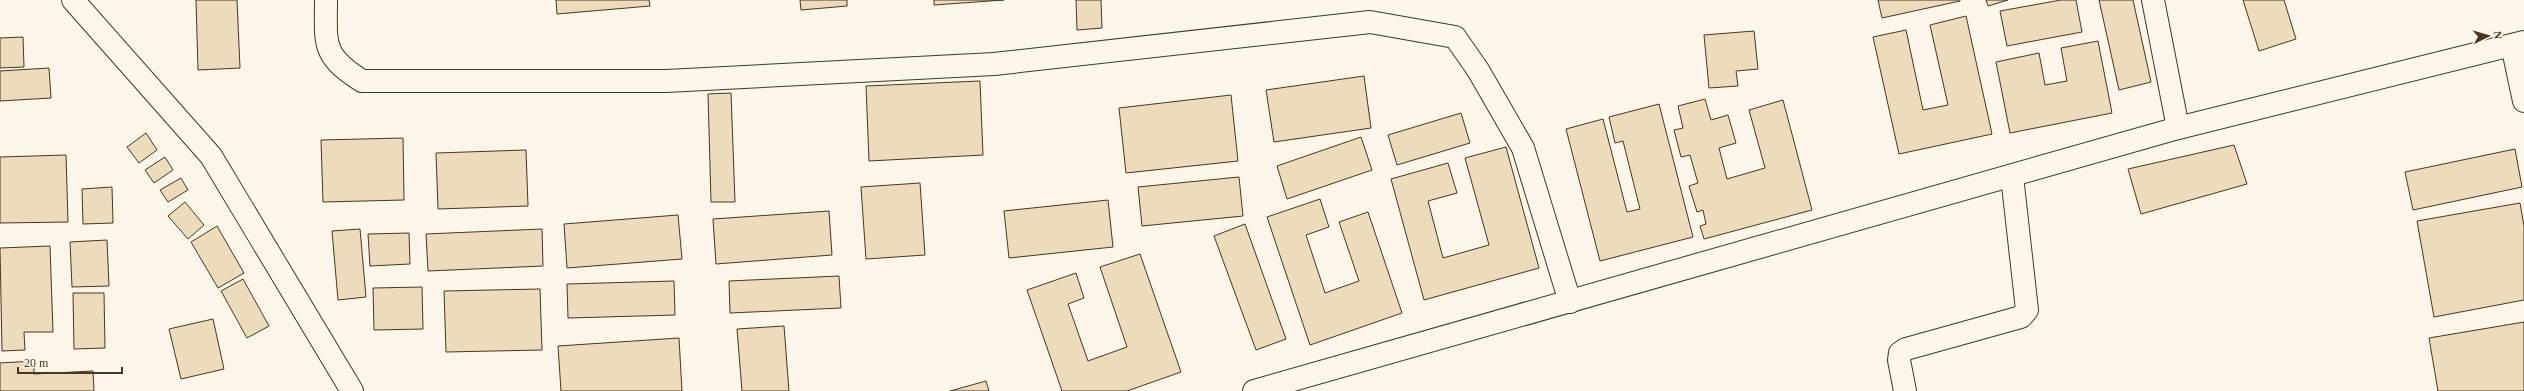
<svg xmlns="http://www.w3.org/2000/svg" width="2524" height="391" font-family="Georgia,serif">
	<rect width="100%" height="100%" fill="#fbf6e9"/>
	<g fill="#ecdcbc" stroke="#4a3520">
		<path d="M196,0h41l3,68 -42,2z"/>
		<path d="M556,0h93l1,6 -93,8z"/>
		<path d="M800,0h47v6l-46,4z"/>
		<path d="M934,0h70l-70,5z"/>
		<path d="M1076,0h25l1,28 -25,2z"/>
		<path d="M1878,0h82v1l-78,17z"/>
		<path d="M1986,0h22l-20,6z"/>
		<path d="M2061,0h15l6,32 -75,14 -7,-35z"/>
		<path d="M2099,0h34l18,82 -32,8z"/>
		<path d="M2243,0h41l12,39 -37,12z"/>
		<path d="M1966,16l26,118 -93,20 -26,-117 33,-7 17,80 25,-5 -18,-80z"/>
		<path d="M1754,31l4,38 -22,2 2,15 -29,2 -5,-53z"/>
		<path d="M23,37l1,30 -24,1v-30z"/>
		<path d="M2098,41l14,72 -102,20 -14,-71 43,-9 6,32 22,-4 -6,-33z"/>
		<path d="M49,68l2,30 -51,3v-30z"/>
		<path d="M1364,76l7,52 -97,14 -8,-52z"/>
		<path d="M980,81l3,74 -114,6 -3,-75z"/>
		<path d="M731,93l4,109h-24l-3,-108z"/>
		<path d="M1231,95l7,66 -112,12 -7,-65z"/>
		<path d="M1705,99l6,21 17,-5 8,28 -17,5 8,31 38,-11 -16,-58 34,-10 29,110 -108,29 -4,-13 6,-2 -3,-14 -6,2 -8,-26 9,-3 -8,-28 -9,2 -7,-27 9,-2 -5,-22z"/>
		<path d="M1659,104l34,133 -93,24 -34,-132 37,-10 24,93 13,-3 -17,-68 -8,2 -6,-26z"/>
		<path d="M1461,113l9,30 -73,22 -9,-30z"/>
		<path d="M146,133l11,17 -18,13 -12,-16z"/>
		<path d="M1361,137l11,33 -85,29 -10,-33z"/>
		<path d="M403,138l1,62 -81,2 -2,-62z"/>
		<path d="M2234,145l13,39 -106,30 -13,-45z"/>
		<path d="M1506,147l33,121 -115,32 -33,-121 57,-16 9,30 -29,8 15,57 46,-13 -24,-87z"/>
		<path d="M2515,149l7,38 -109,23 -8,-38z"/>
		<path d="M526,150l2,56 -90,3 -2,-56z"/>
		<path d="M66,155l2,67 -68,1v-66z"/>
		<path d="M165,157l8,13 -19,13 -9,-13z"/>
		<path d="M1239,177l4,39 -101,10 -4,-39z"/>
		<path d="M181,178l7,12 -20,12 -8,-12z"/>
		<path d="M920,183l5,72 -59,4 -5,-72z"/>
		<path d="M112,187l1,36 -30,1 -1,-35z"/>
		<path d="M1320,199l9,28 -23,8 19,58 34,-12 -20,-59 29,-10 34,101 -92,32 -43,-128z"/>
		<path d="M1108,200l5,47 -104,11 -5,-47z"/>
		<path d="M185,202l19,23 -16,14 -20,-23z"/>
		<path d="M2520,203l4,23v74l-90,17 -17,-96z"/>
		<path d="M829,211l3,44 -116,9 -3,-45z"/>
		<path d="M678,215l4,44 -115,9 -3,-44z"/>
		<path d="M1245,224l41,115 -30,11 -42,-114z"/>
		<path d="M217,226l27,47 -26,15 -27,-46z"/>
		<path d="M360,229l6,68 -28,3 -6,-69z"/>
		<path d="M542,229l1,37 -115,5 -2,-37z"/>
		<path d="M409,233l1,31 -40,2 -2,-32z"/>
		<path d="M107,240l2,46 -37,1 -2,-45z"/>
		<path d="M50,246l3,86h-29l1,18 -23,1 -2,-103z"/>
		<path d="M1140,254l41,118 -54,19h-65l-35,-101 49,-17 8,25 -16,6 20,57 39,-14 -27,-80z"/>
		<path d="M839,276l2,32 -111,5 -1,-32z"/>
		<path d="M243,279l26,47 -22,12 -26,-47z"/>
		<path d="M674,281l1,34 -107,3 -1,-34z"/>
		<path d="M422,287l1,42 -49,1 -1,-42z"/>
		<path d="M540,289l2,61 -96,2 -2,-61z"/>
		<path d="M73,293h31l1,55 -31,1z"/>
		<path d="M213,319l11,50 -43,10 -12,-50z"/>
		<path d="M2524,322v69h-86l-9,-53z"/>
		<path d="M784,326l5,65h-47l-5,-62z"/>
		<path d="M679,338l3,53h-121l-3,-45z"/>
		<path d="M34,361v13l59,-3 1,20h-94v-28z"/>
		<path d="M986,381l3,10h-39z"/>
	</g>
	<g fill="none" stroke-linecap="round" stroke-linejoin="round">
		<g stroke="#4a3520" stroke-width="24">
			<g id="minor">
				<path d="M73,0l138,156 141,235"/>
				<path d="M326,0c0,44 -5,55 36,81h304l328,-17 376,-42 85,15 23,33 45,78 47,154"/>
				<path d="M2153,0l25,128"/>
				<path d="M2512,45l12,56"/>
				<path d="M1254,391l924,-263 346,-86"/>
				<path d="M1905,391l-6,-31 1,-7 6,-4 115,-32 6,-7 -15,-134"/>
			</g>
		</g>
		<use href="#minor" stroke="#fbf6e9" stroke-width="22"/>
	</g>
	<g transform="translate(2488 36) rotate(85)" stroke="#fbf6e9" stroke-width="3" paint-order="stroke">
	<path d="M0-3L7 15L0 10L-7 15Z" fill="#4a3520"/>
	<text y="-6" font-size="11" font-weight="bold" text-anchor="middle" fill="#4a3520">N</text>
	</g>
	<path d="M18 367v6h104v-6" fill="none" stroke="#4a3520" stroke-width="2"/>
	<text x="24" y="367" font-size="12" fill="#4a3520" stroke="#fbf6e9" stroke-width="3" paint-order="stroke">20 m</text>
</svg>
